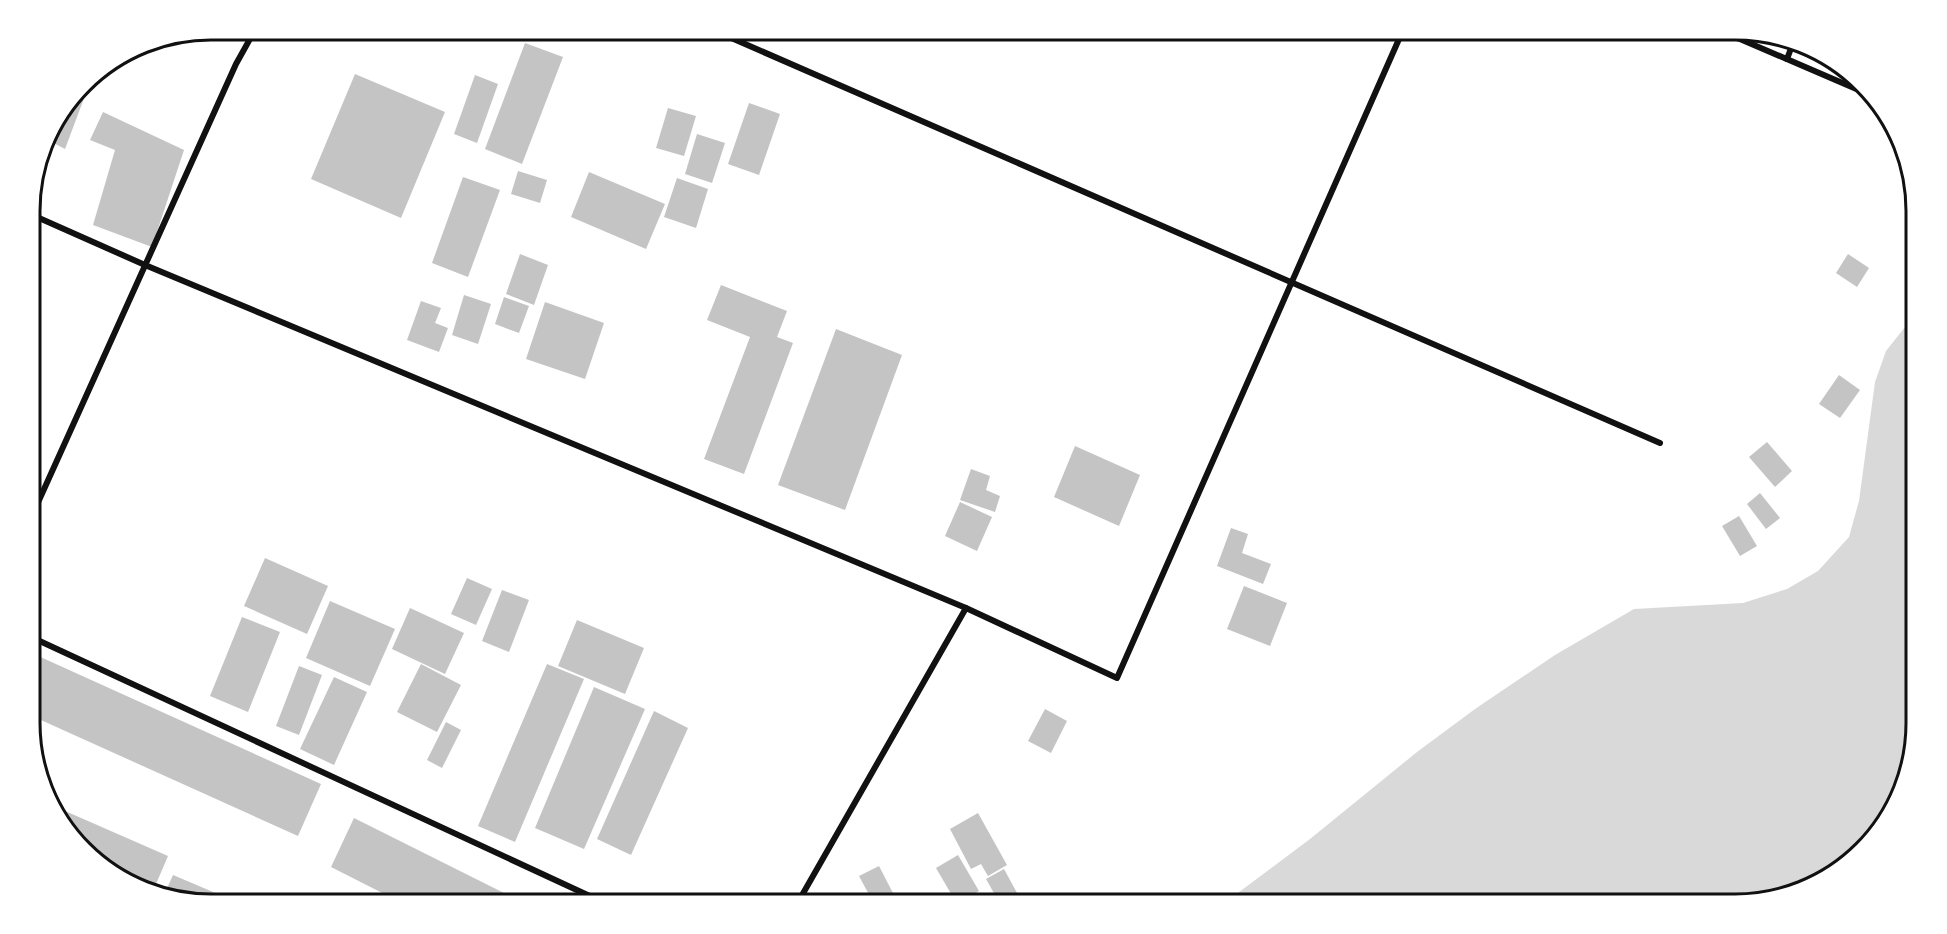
<svg xmlns="http://www.w3.org/2000/svg" width="1947" height="934" font-family="Arial,sans-serif">
	<rect width="100%" height="100%" fill="#fff"/>
	<path fill="#d9d9d9" d="M1916,319l1,404 -19,80 -62,71 -89,30h-524l87,-65 107,-87 58,-43 80,-54 79,-46 109,-6 44,-14 31,-18 31,-34 10,-36 16,-119 11,-31 19,-24z"/>
	<g fill="#c4c4c4">
		<path d="M525,43l38,14 -41,107 -37,-15z"/>
		<path d="M355,74l90,38 -44,106 -90,-39z"/>
		<path d="M475,75l23,9 -21,59 -23,-9z"/>
		<path d="M85,83l4,2 -24,64 -19,-10 3,-8z"/>
		<path d="M749,103l31,11 -21,61 -31,-11z"/>
		<path d="M668,108l28,8 -12,40 -28,-8z"/>
		<path d="M103,112l81,38 -32,97 -59,-22 22,-75 -25,-10z"/>
		<path d="M697,134l28,9 -13,40 -27,-9z"/>
		<path d="M518,171l29,9 -7,23 -29,-9z"/>
		<path d="M589,172l76,32 -19,45 -75,-32z"/>
		<path d="M463,177l37,13 -32,87 -36,-14z"/>
		<path d="M677,178l31,11 -12,39 -32,-11z"/>
		<path d="M520,254l28,11 -14,40 -28,-11z"/>
		<path d="M1848,254l21,14 -12,19 -21,-14z"/>
		<path d="M721,285l66,26 -10,26 16,6 -49,131 -40,-15 46,-122 -43,-17z"/>
		<path d="M464,295l27,9 -13,40 -26,-9z"/>
		<path d="M504,297l25,9 -10,27 -24,-9z"/>
		<path d="M421,301l20,7 -6,15 13,5 -9,24 -32,-12z"/>
		<path d="M545,302l59,21 -19,56 -59,-20z"/>
		<path d="M836,329l66,26 -57,155 -67,-25z"/>
		<path d="M1839,375l21,15 -20,28 -21,-14z"/>
		<path d="M1767,442l25,29 -17,16 -26,-30z"/>
		<path d="M1075,446l65,29 -21,51 -65,-29z"/>
		<path d="M971,469l19,7 -4,14 14,6 -5,16 -35,-12z"/>
		<path d="M1760,493l20,25 -14,11 -19,-25z"/>
		<path d="M960,502l32,15 -15,34 -32,-15z"/>
		<path d="M1739,516l18,30 -17,10 -18,-30z"/>
		<path d="M1231,528l17,6 -6,19 29,11 -8,20 -46,-18z"/>
		<path d="M265,558l63,28 -21,48 -63,-28z"/>
		<path d="M467,578l25,11 -16,36 -25,-11z"/>
		<path d="M1244,586l43,17 -17,43 -43,-17z"/>
		<path d="M502,590l27,10 -20,52 -27,-11z"/>
		<path d="M330,601l65,28 -25,57 -64,-28z"/>
		<path d="M410,608l54,25 -19,41 -53,-25z"/>
		<path d="M242,617l38,15 -32,80 -38,-16z"/>
		<path d="M577,620l67,28 -19,46 -67,-28z"/>
		<path d="M36,655l285,129 -23,52 -266,-120 -1,-50z"/>
		<path d="M421,664l40,21 -24,47 -40,-20z"/>
		<path d="M547,664l37,15 -69,163 -37,-16z"/>
		<path d="M299,666l23,9 -23,60 -23,-9z"/>
		<path d="M334,677l33,15 -33,73 -34,-16z"/>
		<path d="M594,687l51,22 -61,140 -49,-21z"/>
		<path d="M1045,709l22,12 -16,32 -23,-12z"/>
		<path d="M654,711l34,17 -57,127 -34,-16z"/>
		<path d="M446,722l15,8 -19,38 -15,-8z"/>
		<path d="M56,807l112,49 -15,35 -22,-6 -64,-52z"/>
		<path d="M978,813l29,52 -19,11 -7,-12 -10,5 -21,-40z"/>
		<path d="M354,818l152,76 -4,10h-98l-73,-37z"/>
		<path d="M958,855l21,36 -22,13 -21,-36z"/>
		<path d="M879,866l16,31 -13,7h-8l-15,-28z"/>
		<path d="M1004,869l19,35h-23l-14,-25z"/>
		<path d="M173,875l59,25 -2,4h-19l-46,-11z"/>
	</g>
	<g fill="none" stroke-linecap="round" stroke-linejoin="round">
		<g stroke="#111" stroke-width="6">
			<path d="M713,30l947,413"/>
			<path d="M1719,30l149,64"/>
			<path d="M1787,59l6,-16"/>
			<path d="M30,214l115,51 821,343 151,70 286,-648"/>
			<path d="M31,518l205,-454 19,-34"/>
			<path d="M31,637l576,267"/>
			<path d="M797,904l169,-296"/>
		</g>
	</g>
	<path d="M0 0H1947V934H0ZM211 40H1735A171 171 0 0 1 1906 211V723A171 171 0 0 1 1735 894H211A171 171 0 0 1 40 723V211A171 171 0 0 1 211 40Z" fill="#fff" fill-rule="evenodd"/>
	<path fill="none" stroke="#111" stroke-width="3" d="M211 40H1735A171 171 0 0 1 1906 211V723A171 171 0 0 1 1735 894H211A171 171 0 0 1 40 723V211A171 171 0 0 1 211 40Z"/>
</svg>
